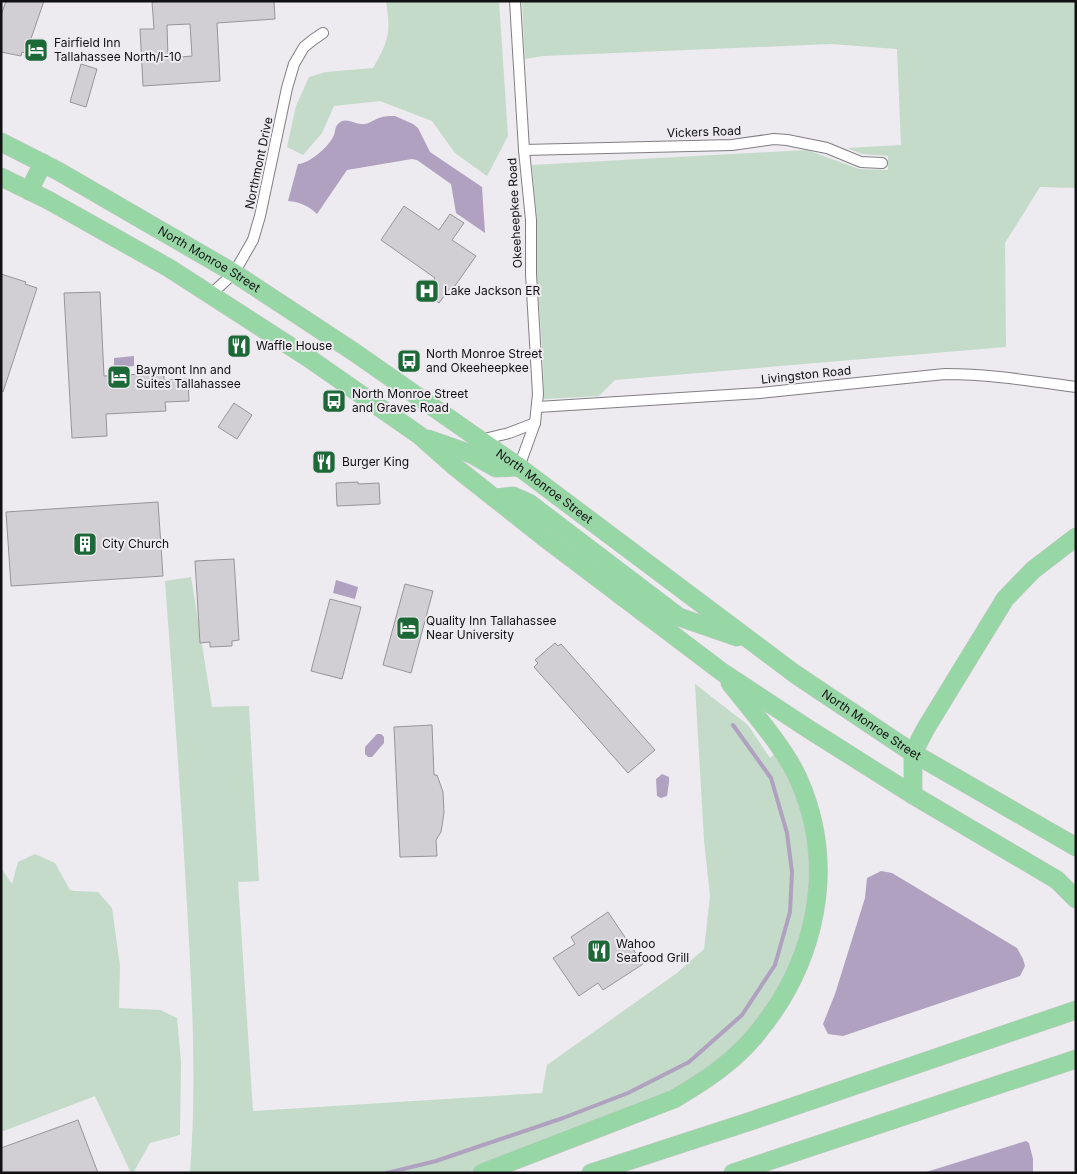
<svg xmlns="http://www.w3.org/2000/svg" width="1077" height="1174" font-family="Inter,sans-serif">
	<rect width="100%" height="100%" fill="#edeaf0"/>
	<g fill="#c3dbc8">
		<path d="M386,1h113l9,135 -21,40 -32,-23 -23,-32 -52,-20 -46,5 -12,27 -19,22 -16,-8 9,-41 13,-29 17,-5 47,-4c16,-27 18,-36 13,-67z"/>
		<path d="M522,1h554v187l-36,-1 -35,56 1,104 -391,33 -16,16 -55,3 -1,-39 -6,-86v-55l-5,-54 275,-15 52,19 29,1v-14l-26,-2 -15,-6 54,-3 -4,-96 -66,-5 -288,12 -18,3z"/>
		<path d="M191,577l21,130 37,-1 10,175 -21,1 15,229 289,-18 5,-28 130,-92 27,-24 6,-53 -6,-56 -9,-156 53,41 22,33 7,-6 7,11 25,65 3,71 -17,64 -48,76 -75,56 -205,78h-277c7,-90 2,-179 -3,-268 -6,-108 -14,-216 -22,-324z"/>
		<path d="M35,854l20,9 15,27 4,1 24,1 14,16 8,58 -1,42 41,2 17,8 4,44 -1,73 -30,8 -17,30h-2l-36,-77 -94,36v-264l11,16 6,-22z"/>
	</g>
	<g fill="#b0a1c0">
		<path d="M395,116l18,8 5,4 12,24 52,35 3,46 -29,-20 -5,-29 -34,-24 -5,-1 -65,11 -30,44c-8,-8 -17,-12 -29,-13l10,-37c11,0 30,-17 35,-27 3,-5 1,-10 6,-14 7,-6 15,1 22,1 7,1 12,-4 18,-6 5,-2 11,-2 16,-2z"/>
		<path d="M134,356v10l-20,2v-10z"/>
		<path d="M336,580l22,7 -3,12 -22,-6z"/>
		<path d="M377,734h4l3,3v6l-12,14h-4l-3,-3v-7z"/>
		<path d="M662,774l7,3v5l-2,14 -6,2 -4,-2 -1,-17z"/>
		<path d="M881,871l11,2 125,75 6,11 2,7 -5,10 -177,60 -15,-2 -5,-10 12,-30 30,-96 2,-20z"/>
		<path d="M1026,1141l3,2 4,16v14h-110z"/>
	</g>
	<g fill="none" stroke-linecap="round" stroke-linejoin="round">
		<path stroke="#b0a1c0" stroke-width="4" d="M387,1173l49,-12 127,-43 65,-25 61,-31 53,-47 33,-50 15,-53 2,-40 -5,-39 -16,-55 -38,-53"/>
	</g>
	<g fill="#d1ced4" stroke="#97959a" fill-rule="evenodd">
		<path d="M6,1h38l-18,52 -4,-1 -1,4 -20,-4v-37z"/>
		<path d="M166,1h108l1,18 -58,4 3,58 -77,5 -3,-57h14l-2,-27zM190,24l2,32 -24,2 -1,-33z"/>
		<path d="M81,64l16,5 -11,38 -16,-5z"/>
		<path d="M404,206l35,24 11,-16 14,9 -12,17 24,16 -24,34 -2,-2 -11,15 -14,-10 10,-15 -54,-38z"/>
		<path d="M1,274l25,8 -1,2 12,4 -34,104 -2,-1z"/>
		<path d="M100,292l4,84 60,-3v7l24,-1 1,22 -24,1 1,9 -60,3 1,22 -35,2 -8,-145z"/>
		<path d="M234,403l18,12 -15,24 -19,-12z"/>
		<path d="M358,482v2l21,-1 1,21 -43,2 -1,-23z"/>
		<path d="M158,502l5,74 -152,10 -5,-74z"/>
		<path d="M234,559l5,81 -7,1v5l-22,1v-5l-10,1 -5,-82z"/>
		<path d="M405,584l28,7 -22,82 -28,-8z"/>
		<path d="M330,599l31,8 -19,72 -31,-8z"/>
		<path d="M555,643l3,3 3,-2 94,106 -27,23 -94,-106 4,-4 -3,-3z"/>
		<path d="M432,725l2,50h3l6,17 1,21 -3,19 -5,8 1,16 -37,1 -6,-130z"/>
		<path d="M608,912l35,52 -40,26 -5,-7 -19,13 -26,-38 22,-14 -4,-7z"/>
		<path d="M78,1120l20,53h-97v-25z"/>
	</g>
	<g fill="none" stroke-linecap="round" stroke-linejoin="round">
		<g stroke="#817e83" stroke-width="12">
			<g id="street">
				<path d="M515,1l9,149 7,70v54l7,120 -3,29 -16,44"/>
				<path d="M524,150l208,-5 42,-6 13,1 40,8 34,14 21,1"/>
				<path d="M210,295l24,-22 19,-33 7,-24 27,-128 7,-24 10,-17 10,-8 9,-6"/>
				<path d="M538,407l222,-14 185,-19c44,0 87,7 131,13"/>
				<path d="M480,440l29,-7 26,-10"/>
			</g>
		</g>
		<g stroke="#c6c6c6" stroke-width="19">
			<g id="highway">
				<path id="s1" d="M1,142l57,29 176,102 120,79 165,115 276,207 118,79 163,94"/>
				<path d="M1,177l47,23 121,68 141,91 109,76 35,31 91,72 177,134 88,58 103,65 144,85 19,19"/>
				<path d="M29,191l14,-28"/>
				<path d="M428,439l43,15 25,14 23,-1"/>
				<path d="M496,498l17,-2 16,7 150,114 58,20"/>
				<path d="M913,795v-42l13,-25 79,-129 28,-29 43,-33"/>
				<path d="M482,1173l192,-74c29,-17 58,-36 80,-62 62,-73 84,-170 44,-259 -14,-31 -46,-67 -68,-95"/>
				<path d="M591,1173l160,-52 325,-111"/>
				<path d="M733,1173l343,-114"/>
			</g>
		</g>
		<use href="#street" stroke="#fff" stroke-width="10"/>
		<use href="#highway" stroke="#97d7a5" stroke-width="18"/>
	</g>
	<defs>
		<g id="hotel-square" transform="scale(1.25)"><rect x="-9" y="-9" width="18" height="18" rx="4" fill="#1c6836" stroke="#edeaf0"/><path d="M-6-4.5h1.5V1H6V5H4.5V3h-9V5H-6ZM-4 0a1.8 1.8 0 1 1 3.6 0ZM.5 0V-2.5h3Q6-2.5 6 0Z" fill="#fff"/></g>
		<g id="hospital-square" transform="scale(1.25)"><rect x="-9" y="-9" width="18" height="18" rx="4" fill="#1c6836" stroke="#edeaf0"/><path d="M-5-5h3v3.5h4V-5h3V5h-3V1.5h-4V5h-3Z" fill="#fff"/></g>
		<g id="restaurant-square" transform="scale(1.25)"><rect x="-9" y="-9" width="18" height="18" rx="4" fill="#1c6836" stroke="#edeaf0"/><path d="M-5-6h1v4h1v-4h1v4h1v-4h1v5L-1.5 .5V6h-2V.5L-5-1ZM5-6V6H3V1.5H1.5Q1.5-4 5-6Z" fill="#fff"/></g>
		<g id="bus-square" transform="scale(1.25)"><rect x="-9" y="-9" width="18" height="18" rx="4" fill="#1c6836" stroke="#edeaf0"/><path d="M-5-6H5V4H4V6H2V4H-2V6H-4V4H-5ZM-3.5-4V0h7V-4ZM-3.5 1.2v1.5H-2V1.2ZM2 1.2v1.5H3.5V1.2Z" fill="#fff"/></g>
		<g id="building-square" transform="scale(1.25)"><rect x="-9" y="-9" width="18" height="18" rx="4" fill="#1c6836" stroke="#edeaf0"/><path d="M-4-6H4V6H1V3H-1V6H-4ZM-2.5-4.3h1.7v1.8h-1.7ZM.8-4.3h1.7v1.8H.8ZM-2.5-1h1.7V.8h-1.7ZM.8-1h1.7V.8H.8Z" fill="#fff"/></g>
	</defs>
	<g fill-rule="evenodd">
		<use href="#hotel-square" x="36" y="50"/>
		<use href="#hospital-square" x="427" y="291"/>
		<use href="#restaurant-square" x="239" y="346"/>
		<use href="#bus-square" x="409" y="361"/>
		<use href="#hotel-square" x="119" y="377"/>
		<use href="#bus-square" x="334" y="401"/>
		<use href="#restaurant-square" x="324" y="462"/>
		<use href="#building-square" x="85" y="544"/>
		<use href="#hotel-square" x="408" y="628"/>
		<use href="#restaurant-square" x="599" y="951"/>
	</g>
	<g text-anchor="middle" stroke-width="4" stroke-linejoin="round" paint-order="stroke">
		<g font-size="12" fill="#111012" stroke="#edeaf0" text-anchor="start">
			<text x="54" y="47">Fairfield Inn<tspan x="54" dy="14">Tallahassee North/I-10</tspan></text>
			<text x="444" y="295">Lake Jackson ER</text>
			<text x="256" y="350">Waffle House</text>
			<text x="426" y="358">North Monroe Street<tspan x="426" dy="14">and Okeeheepkee</tspan></text>
			<text x="136" y="374">Baymont Inn and<tspan x="136" dy="14">Suites Tallahassee</tspan></text>
			<text x="352" y="398">North Monroe Street<tspan x="352" dy="14">and Graves Road</tspan></text>
			<text x="342" y="466">Burger King</text>
			<text x="102" y="548">City Church</text>
			<text x="426" y="625">Quality Inn Tallahassee<tspan x="426" dy="14">Near University</tspan></text>
			<text x="616" y="948">Wahoo<tspan x="616" dy="14">Seafood Grill</tspan></text>
		</g>
		<g font-size="12" fill="#111012" stroke="#edeaf0">
			<text transform="translate(704 132) rotate(-2)" y="4">Vickers Road</text>
			<text transform="translate(259 163) rotate(-78)" y="4">Northmont Drive</text>
			<text transform="translate(515 213) rotate(-93)" y="4">Okeeheepkee Road</text>
			<text dy="4" stroke="none"><textPath href="#s1" startOffset="239">North Monroe Street</textPath></text>
			<text transform="translate(806 375) rotate(-6)" y="4">Livingston Road</text>
			<text dy="4" stroke="none"><textPath href="#s1" startOffset="644">North Monroe Street</textPath></text>
			<text dy="4" stroke="none"><textPath href="#s1" startOffset="1049">North Monroe Street</textPath></text>
		</g>
	</g>
	<rect width="1077" height="1174" fill="none" stroke="#111012" stroke-width="5"/>
</svg>
